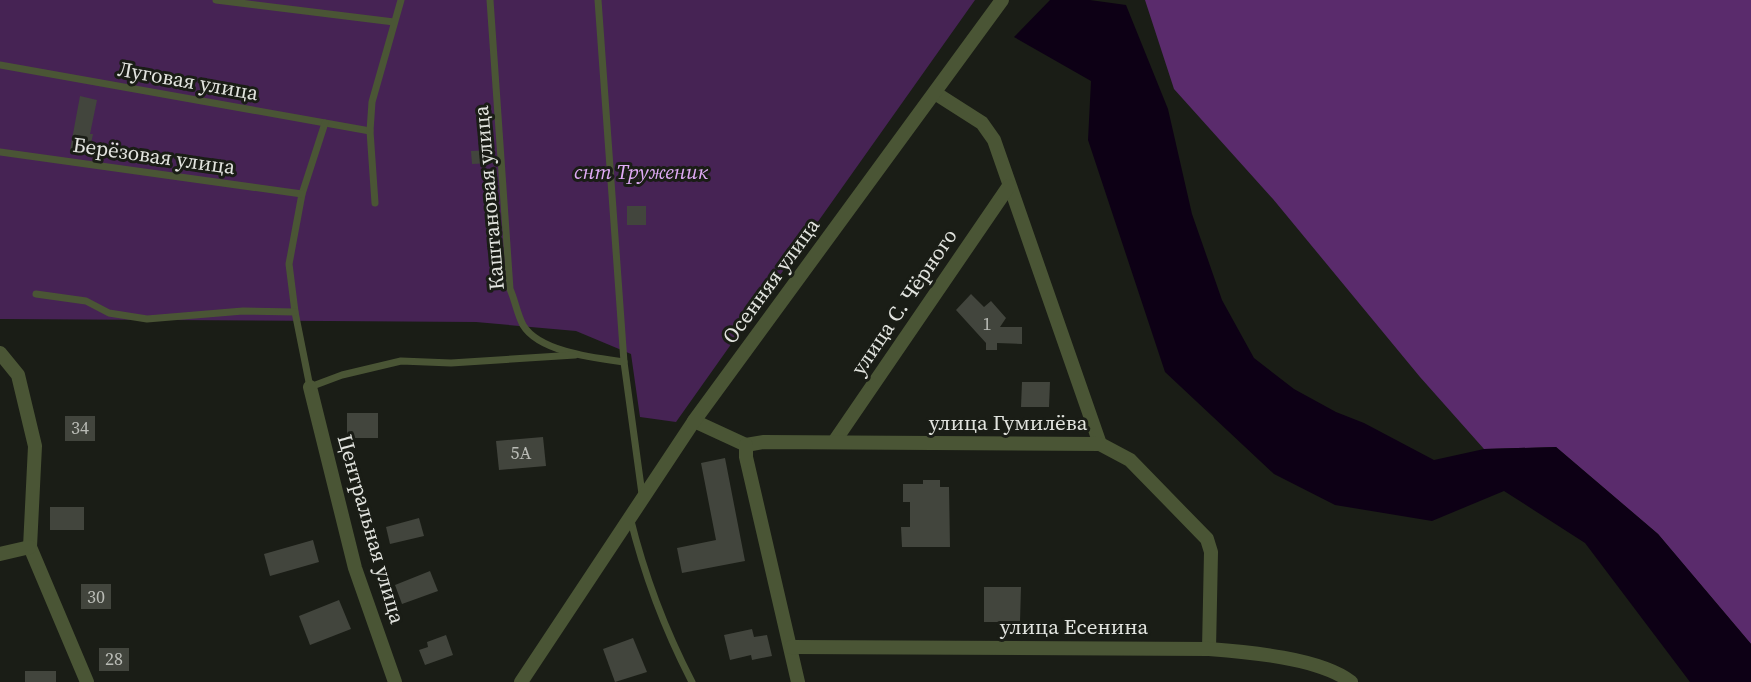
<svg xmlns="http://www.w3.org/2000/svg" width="1751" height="682" font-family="'Source Serif 4',serif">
	<rect width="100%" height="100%" fill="#1a1d16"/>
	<path fill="#462354" d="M0,0h975l-299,422 -36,-5 -9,-63 -55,-23 -100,-9 -476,-3z"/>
	<path fill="#5a2b6c" d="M1145,0h606v644l-93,-110 -102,-87 -72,2 -64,-72 -147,-178 -99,-110z"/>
	<path fill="#0d0015" d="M1050,0h40l36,5 42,104 24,105 30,86 32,58 40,31 42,23 28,11 70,37 50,-11 72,-2 102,87 93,110v38h-61l-105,-139 -81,-52 -72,30 -97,-16 -61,-31 -109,-102 -77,-232 3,-59 -77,-44z"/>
	<g fill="#42453d">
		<path d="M80,96l17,4 -7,34h3l-4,19 -19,-3z"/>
		<path d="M492,150l1,13 -21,1 -1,-13z"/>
		<rect x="627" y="206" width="19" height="19"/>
		<path d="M971,294l13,13 7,-6 15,17 -6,9h22v17l-25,-1v7h-11v-7l-30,-33z"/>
		<path d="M1022,382h28l-1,25h-28z"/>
		<rect x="347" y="413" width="31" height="25"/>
		<rect x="65" y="416" width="30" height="25"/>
		<path d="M543,437l3,29 -47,4 -3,-29z"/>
		<path d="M725,458l20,103 -63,12 -5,-25 39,-8 -15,-77z"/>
		<path d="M923,480h17v7h9l1,60h-48l-1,-20h9v-25h-7v-18h20z"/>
		<rect x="50" y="507" width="34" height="23"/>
		<path d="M419,518l5,18 -34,8 -4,-17z"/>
		<path d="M313,540l6,22 -49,14 -6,-22z"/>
		<path d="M430,571l8,20 -36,13 -7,-19z"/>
		<rect x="81" y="584" width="30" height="25"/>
		<path d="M984,587h37l-1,35h-36z"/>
		<path d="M339,600l12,29 -41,16 -11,-29z"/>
		<path d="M752,629l2,8 13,-2 5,21 -20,4 -1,-5 -21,5 -6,-25z"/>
		<path d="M446,635l7,20 -28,10 -6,-15 9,-3 -1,-5z"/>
		<path d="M633,638l14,34 -32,10 -12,-33z"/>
		<rect x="99" y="648" width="30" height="23"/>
		<rect x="25" y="671" width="31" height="11"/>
	</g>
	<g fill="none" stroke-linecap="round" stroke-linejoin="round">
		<g stroke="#4a5535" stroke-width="7">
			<path d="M216,0l178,22"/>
			<path d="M490,0l20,289c5,11 7,25 13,36 16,27 72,33 101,37"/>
			<path d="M598,0l26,362 18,132"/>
			<path d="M0,65l370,66"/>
			<path d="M325,123l-23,71 -13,70 6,48 15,75 32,-12 59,-14 50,2 124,-8"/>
			<path d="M0,152l302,42"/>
			<path d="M375,203l-5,-72 2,-29 29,-102"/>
			<path d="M36,294l50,7 23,12 38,6 96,-8 52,1"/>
			<path d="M630,517c14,57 35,113 62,165"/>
		</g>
		<g stroke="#4a5535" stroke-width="14">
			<path d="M935,93l47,30 12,17 106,304"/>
			<path d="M0,353l18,22 17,71 -5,101 57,135"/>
			<path d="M310,387l45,181 40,114"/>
			<path d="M694,421l52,24"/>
			<path d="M834,442l175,-256"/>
			<path d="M746,445l18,-3 336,2 30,16 77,79 4,13 -2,97"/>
			<path d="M746,445v12l52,225"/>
			<path d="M0,554l30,-7"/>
			<path d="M791,647l418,2c39,3 111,9 142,33"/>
			<path d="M521,682l173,-261 308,-421"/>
		</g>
	</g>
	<g text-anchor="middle" stroke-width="6" stroke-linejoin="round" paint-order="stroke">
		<g font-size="18" fill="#babcb6">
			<text x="987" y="330">1</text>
			<text x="80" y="434">34</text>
			<text x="521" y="459">5А</text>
			<text x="96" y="603">30</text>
			<text x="114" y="665">28</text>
		</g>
		<g font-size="21" fill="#e2e4df" stroke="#1a1d16">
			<text transform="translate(188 81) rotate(10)" y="7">Луговая улица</text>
			<text transform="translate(154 156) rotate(8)" y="7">Берёзовая улица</text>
			<text transform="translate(489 198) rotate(-95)" y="7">Каштановая улица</text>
			<text transform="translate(771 281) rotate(-54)" y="7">Осенняя улица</text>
			<text transform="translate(904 302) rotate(-56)" y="7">улица С. Чёрного</text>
			<text x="1008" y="430">улица Гумилёва</text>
			<text transform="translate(371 529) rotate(74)" y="7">Центральная улица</text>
			<text x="1074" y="634">улица Есенина</text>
		</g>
		<g font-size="21" font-style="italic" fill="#e0abf6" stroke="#1a1d16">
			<text x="641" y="179">снт Труженик</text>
		</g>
	</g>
</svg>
